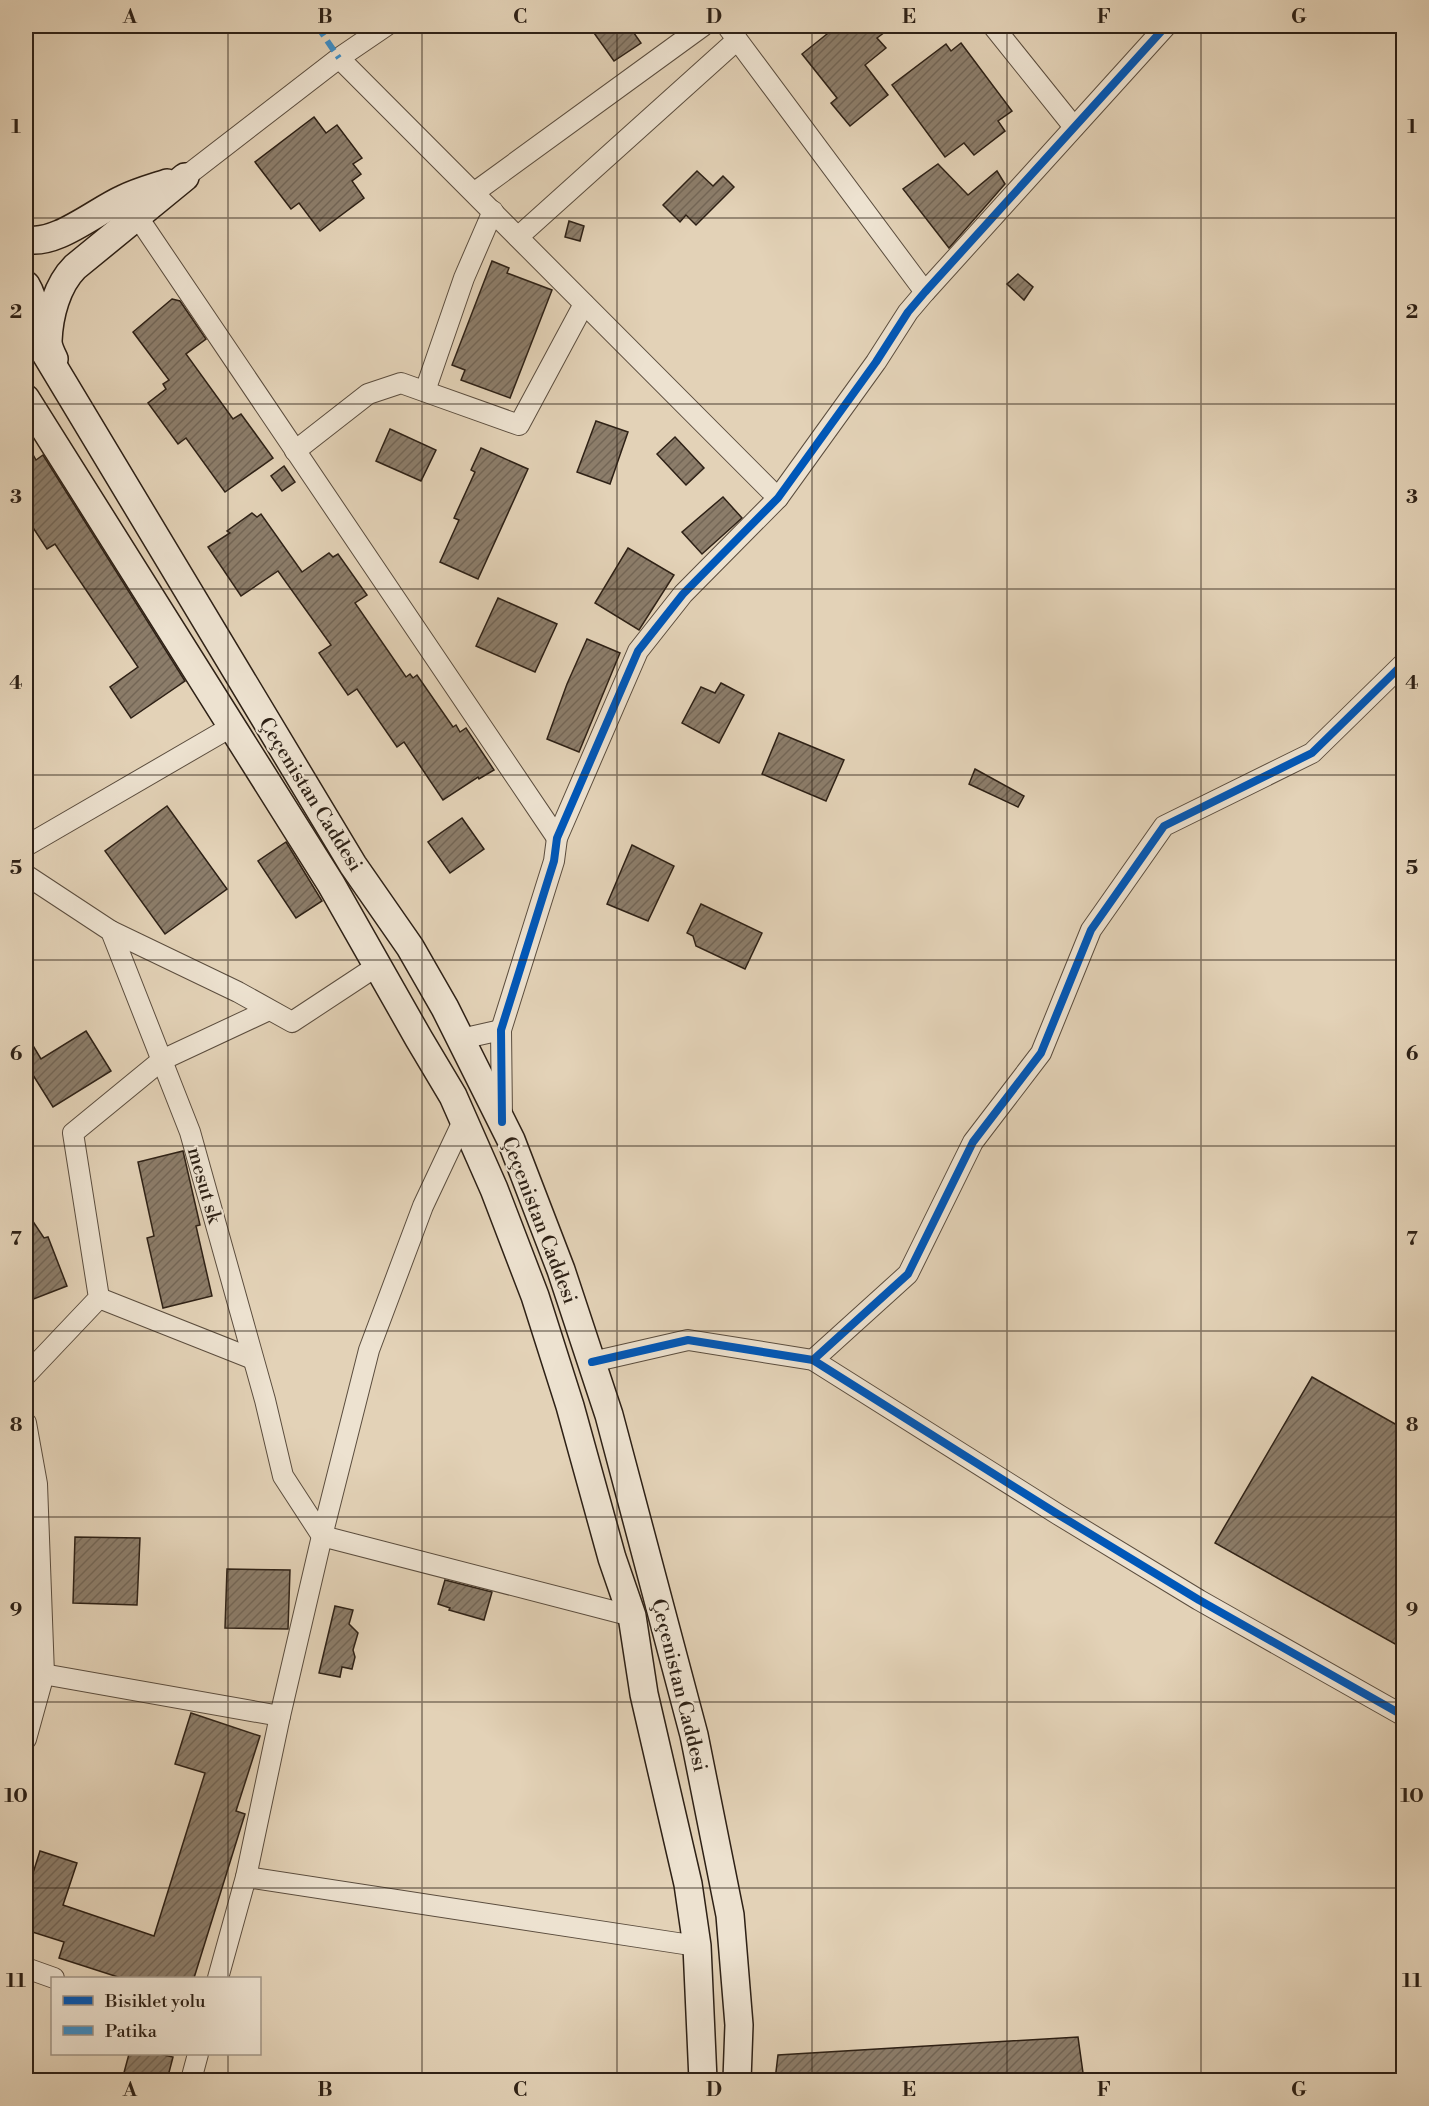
<svg xmlns="http://www.w3.org/2000/svg" width="1429" height="2106" font-family="'Libre Bodoni',serif">
	<defs>
		<pattern id="building-hatch" width="6" height="6" patternUnits="userSpaceOnUse" patternTransform="scale(1.5)"><rect width="6" height="6" fill="#8c7d6a"/><path d="M-1 1l2-2M0 6l6-6M5 7l2-2" fill="none" stroke="#736656"/></pattern>
	</defs>
	<rect width="100%" height="100%" fill="#e3d2b7"/>
	<filter id="stains"><feTurbulence type="fractalNoise" baseFrequency=".00333" numOctaves="4"/><feColorMatrix values="0 0 0 0 .2 0 0 0 0 .09 0 0 0 0 .02 0 0 0 .5 -.17"/></filter>
	<radialGradient id="worn" r=".72"><stop offset=".6" stop-color="#630" stop-opacity="0"/><stop offset="1" stop-color="#630" stop-opacity=".3"/></radialGradient>
	<g fill="url(#building-hatch)" stroke="#2e2116" stroke-width="1.5">
		<path d="M589,26h40l12,17 -27,18z"/>
		<path d="M837,26h56l-16,12 9,10 -21,17 23,30 -38,31 -19,-23 6,-5 -35,-44z"/>
		<path d="M961,43l51,68 -14,10 7,10 -31,24 -10,-12 -19,14 -53,-72 54,-41 5,7z"/>
		<path d="M314,117l12,16 11,-8 25,33 -9,6 8,10 -9,7 12,17 -44,33 -21,-28 -8,6 -36,-47z"/>
		<path d="M938,164l30,31 29,-24 8,13 -56,64 -46,-59z"/>
		<path d="M697,171l16,15 10,-10 11,11 -38,38 -10,-10 -6,7 -17,-17z"/>
		<path d="M569,221l15,5 -4,15 -15,-4z"/>
		<path d="M492,261l17,7 -2,5 45,17 -42,108 -49,-18 4,-10 -13,-5z"/>
		<path d="M1018,274l15,13 -9,13 -17,-16z"/>
		<path d="M172,299l8,2 26,38 -20,15 47,65 8,-5 32,44 -48,34 -39,-54 -8,6 -30,-41 18,-14 -3,-5 6,-4 -36,-48z"/>
		<path d="M596,421l32,11 -18,52 -33,-12z"/>
		<path d="M390,429l46,21 -15,31 -45,-20z"/>
		<path d="M675,437l29,31 -18,17 -29,-31z"/>
		<path d="M26,442l10,18 7,-5 142,226 -54,37 -21,-31 28,-20 -83,-123 -8,5 -21,-32z"/>
		<path d="M481,448l47,21 -50,110 -38,-17 19,-42 -5,-2 21,-46 -4,-2z"/>
		<path d="M284,466l11,16 -13,9 -11,-15z"/>
		<path d="M723,497l19,21 -40,36 -20,-22z"/>
		<path d="M252,513l5,4 4,-3 41,58 27,-19 4,4 5,-3 29,41 -12,8 51,74 4,-3 3,4 4,-3 36,52 3,-2 4,7 6,-4 28,42 -15,9 -1,-2 -35,23 -39,-58 -7,5 -40,-58 -9,6 -29,-42 12,-8 -53,-74 -37,25 -33,-49 22,-14 -3,-2z"/>
		<path d="M628,548l46,27 -35,55 -44,-27z"/>
		<path d="M498,598l59,26 -22,48 -59,-26z"/>
		<path d="M587,639l33,14 -41,99 -32,-13 20,-55z"/>
		<path d="M721,683l23,12 -25,48 -37,-20 19,-36 14,6z"/>
		<path d="M779,733l65,27 -18,41 -64,-27z"/>
		<path d="M975,769l49,27 -6,11 -49,-23z"/>
		<path d="M167,806l60,83 -62,45 -60,-83z"/>
		<path d="M462,818l22,31 -34,24 -22,-31z"/>
		<path d="M286,842l36,59 -26,17 -38,-57z"/>
		<path d="M632,845l42,21 -26,55 -41,-17z"/>
		<path d="M701,904l61,29 -17,36 -49,-23 -3,-10 -6,-3z"/>
		<path d="M86,1031l25,40 -58,36 -27,-43v-30l15,25z"/>
		<path d="M183,1151l17,74 -4,1 16,70 -49,12 -16,-70 7,-2 -16,-74z"/>
		<path d="M26,1211l18,27 4,-1 19,49 -41,16z"/>
		<path d="M1312,1377l92,52v220l-189,-106z"/>
		<path d="M75,1537l65,1 -3,67 -64,-2z"/>
		<path d="M227,1569l63,1 -2,59 -63,-1z"/>
		<path d="M445,1580l47,12 -8,28 -35,-10 1,-2 -12,-4z"/>
		<path d="M335,1606l18,4 -4,14 9,9 -5,17 2,7 -3,12 -10,-2 -2,10 -21,-4z"/>
		<path d="M191,1713l69,23 -24,75 9,3 -51,164h-73l-62,-20 5,-16 -38,-12v-35l14,-44 37,12 -14,42 91,31 51,-163 -30,-9z"/>
		<path d="M1078,2037l6,43h-309l3,-25z"/>
		<path d="M129,2054h30l14,3 -6,23h-45z"/>
	</g>
	<g fill="none" stroke-linecap="round" stroke-linejoin="round">
		<g stroke="#5b4d3e" stroke-width="22">
			<g id="street">
				<path d="M727,26l198,266"/>
				<path d="M993,26l81,101"/>
				<path d="M339,58l439,440"/>
				<path d="M185,177l154,-119 47,-32"/>
				<path d="M475,192l228,-166"/>
				<path d="M137,216l420,622"/>
				<path d="M518,237l219,-197"/>
				<path d="M425,391l39,-113 29,-67"/>
				<path d="M295,451l73,-57 33,-11 118,42 65,-121"/>
				<path d="M26,846l205,-119"/>
				<path d="M26,875l85,56 79,201 75,268 18,76 39,60"/>
				<path d="M111,931l127,61 54,30 85,-56"/>
				<path d="M461,1039l40,-9"/>
				<path d="M502,1117l-1,-87 53,-169 3,-23 81,-187 45,-57 95,-96 98,-136 32,-50 17,-20 241,-266"/>
				<path d="M99,1298l154,61"/>
				<path d="M813,1360l95,-86 65,-132 68,-89 50,-123 73,-104 148,-73 92,-90"/>
				<path d="M592,1362l96,-22 125,20 246,155 140,85 205,116"/>
				<path d="M26,1375l73,-77 -26,-165 89,-73 107,-50"/>
				<path d="M26,1423l11,61 7,190 -18,65"/>
				<path d="M322,1536l310,80"/>
				<path d="M26,1671l254,45"/>
				<path d="M246,1877l451,69"/>
				<path d="M26,1968l28,10"/>
				<path d="M218,1978l28,-101 34,-161 42,-180 47,-186 54,-144 41,-87"/>
				<path d="M191,2080l7,-26"/>
			</g>
		</g>
		<g stroke="#2e2116" stroke-width="30">
			<g id="secondary">
				<path d="M26,239c28,8 70,-28 97,-40 14,-7 29,-11 44,-16"/>
				<path d="M26,285c9,15 10,32 0,47"/>
				<path d="M29,326l324,539 57,82 35,61 66,132 50,130 48,145 85,320 36,180 9,110 -2,55"/>
				<path d="M54,359c-3,-6 -6,-12 -6,-18 1,-26 9,-56 27,-74l110,-90"/>
				<path d="M26,399l305,485 88,155 34,57 41,93 41,107 35,110 42,152 20,58 12,78 44,190 9,62 6,134"/>
			</g>
		</g>
		<use href="#street" stroke="#ede2d0" stroke-width="20"/>
		<use href="#secondary" stroke="#ede2d0" stroke-width="27"/>
		<path stroke="#3c8ec8" stroke-width="6" stroke-dasharray="12 6" stroke-linecap="butt" d="M317,26l22,32"/>
		<g stroke="#ede2d0" stroke-width="11">
			<g id="cycleway">
				<path d="M502,1122l-1,-92 53,-169 3,-23 81,-187 45,-57 95,-96 98,-136 32,-50 17,-20 241,-266"/>
				<path d="M813,1360l95,-86 65,-132 68,-89 50,-123 73,-104 148,-73 92,-90"/>
				<path d="M592,1362l96,-22 125,20 246,155 140,85 205,116"/>
			</g>
		</g>
		<use href="#cycleway" stroke="#0057b8" stroke-width="8"/>
	</g>
	<path fill="none" stroke="#2e2116" stroke-width="1.5" stroke-opacity="0.55" d="M228,26v1952M422,26v2054M617,26v2054M812,26v2054M1007,26v2054M1201,26v2054M26,218h1378M26,404h1378M26,589h1378M26,775h1378M26,960h1378M26,1146h1378M26,1331h1378M26,1517h1378M26,1702h1378M26,1888h1378M228,2054v26"/>
	<g text-anchor="middle" stroke-width="4.5" stroke-linejoin="round" paint-order="stroke">
		<g font-size="20" fill="#2e2116" stroke="#ede2d0">
			<text transform="translate(311 794) rotate(58)" y="7">Çeçenistan Caddesi</text>
			<text transform="translate(205 1185) rotate(74)" y="7">mesut sk</text>
			<text transform="translate(540 1220) rotate(69)" y="7">Çeçenistan Caddesi</text>
			<text transform="translate(680 1685) rotate(76)" y="7">Çeçenistan Caddesi</text>
		</g>
	</g>
	<rect width="1429" height="2106" fill="none" stroke="#e3d2b7" stroke-width="66"/>
	<rect x="51" y="1977" width="210" height="78" fill="#ede2d0" stroke="#a19586" stroke-width="1.5"/>
	<rect x="63" y="1996" width="30" height="9" fill="#0057b8" stroke="#a19586" stroke-width="1.5"/>
	<text x="105" y="2007" font-size="18" fill="#2e2116">Bisiklet yolu</text>
	<rect x="63" y="2026" width="30" height="9" fill="#3c8ec8" stroke="#a19586" stroke-width="1.5"/>
	<text x="105" y="2037" font-size="18" fill="#2e2116">Patika</text>
	<rect x="33" y="33" width="1363" height="2040" fill="none" stroke="#2e2116" stroke-width="2"/>
	<g font-size="20" text-anchor="middle" font-weight="bold" fill="#2e2116">
		<text x="130" y="23">A</text>
		<text x="325" y="23">B</text>
		<text x="520" y="23">C</text>
		<text x="714" y="23">D</text>
		<text x="909" y="23">E</text>
		<text x="1104" y="23">F</text>
		<text x="1299" y="23">G</text>
		<text x="16" y="133">1</text>
		<text x="1412" y="133">1</text>
		<text x="16" y="318">2</text>
		<text x="1412" y="318">2</text>
		<text x="16" y="503">3</text>
		<text x="1412" y="503">3</text>
		<text x="16" y="689">4</text>
		<text x="1412" y="689">4</text>
		<text x="16" y="874">5</text>
		<text x="1412" y="874">5</text>
		<text x="16" y="1060">6</text>
		<text x="1412" y="1060">6</text>
		<text x="16" y="1245">7</text>
		<text x="1412" y="1245">7</text>
		<text x="16" y="1431">8</text>
		<text x="1412" y="1431">8</text>
		<text x="16" y="1616">9</text>
		<text x="1412" y="1616">9</text>
		<text x="16" y="1802">10</text>
		<text x="1412" y="1802">10</text>
		<text x="16" y="1987">11</text>
		<text x="1412" y="1987">11</text>
		<text x="130" y="2096">A</text>
		<text x="325" y="2096">B</text>
		<text x="520" y="2096">C</text>
		<text x="714" y="2096">D</text>
		<text x="909" y="2096">E</text>
		<text x="1104" y="2096">F</text>
		<text x="1299" y="2096">G</text>
	</g>
	<rect width="100%" height="100%" filter="url(#stains)"/>
	<rect width="100%" height="100%" fill="url(#worn)"/>
</svg>
